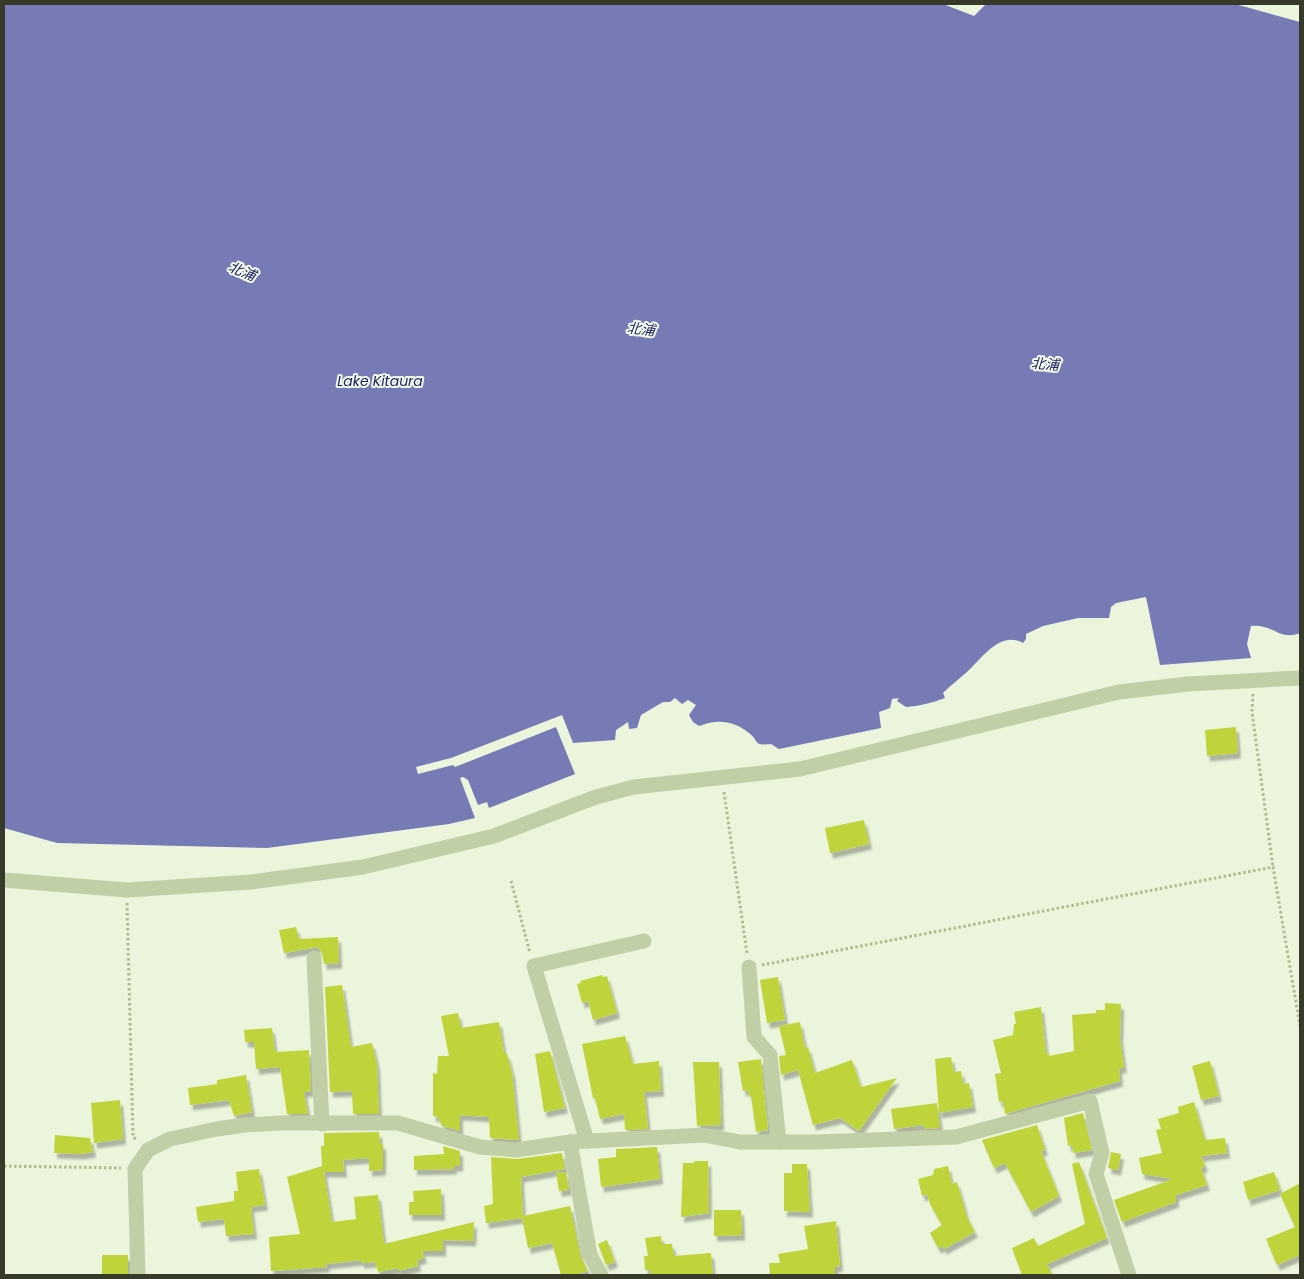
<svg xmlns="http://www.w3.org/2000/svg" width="1304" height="1279" font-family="Poppins,'Noto Sans JP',sans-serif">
	<defs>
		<filter id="shadow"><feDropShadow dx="3" dy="5.5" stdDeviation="1" flood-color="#0004"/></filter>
	</defs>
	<rect width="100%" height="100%" fill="#eaf5dc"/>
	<path fill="#777bb5" d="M4,4h939l31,12 12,-12h249l65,18v611c-20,8 -26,-9 -49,-7l-4,18 4,14 -91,7 -14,-68 -30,6 -5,4 -2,11h-31l-35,8 -17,8v5l-3,4c-23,-13 -41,15 -56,29 -8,7 -16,13 -24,21l2,5c-14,5 -25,8 -39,9l-9,-6 2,-3 -7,1 -2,9 -11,4 2,16 -102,21 -8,-5c-19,2 -11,-3 -22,-11 -16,-13 -32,-14 -50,-7l-6,-4 -4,-7 7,-10 -8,-5 -6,4 -7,-6 -5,4h-7l-22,13 -4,13 -8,1 -1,-7 -12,8 -1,10 -42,3 -11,-28 -111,43 -35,9 2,7 35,-9 2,2 101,-40 19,47 -86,34 -2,-6 -9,3 -10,-25 -5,-3 -3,1 15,40 -26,6 -182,24 -210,-5 -53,-15z"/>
	<g fill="#bfd43b" filter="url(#shadow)">
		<path d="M1236,727l2,26 -31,3 -2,-26z"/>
		<path d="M864,820l5,24 -39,9 -5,-25z"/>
		<path d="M296,927l3,12 39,-2 1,26 -15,1 -2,-11 -4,-6 -34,6 -5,-23z"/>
		<path d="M602,975l1,2 4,-1 10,37 -24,7 -5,-19 -6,2 -5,-19 4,-1 -1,-2z"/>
		<path d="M778,977l7,43 -18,3 -7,-43z"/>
		<path d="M342,985l9,62 21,-4 5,22 2,49h-26l-1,-23 -22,1 -5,-105z"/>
		<path d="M1105,1003l16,1 -1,34 4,30h-5l1,13 -115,33 -2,-13 -4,1 -4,-28 6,-1 -8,-33 20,-5 1,-11h2l-2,-12 27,-5 5,47 3,-1v3l25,-5 -2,-36 24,-2v-3h9z"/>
		<path d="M458,1013l3,15 38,-6 5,31 3,1 5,18 7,68 -29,-2 -1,-21 -29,-2v16l-18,-5 -4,-9 -5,-1v-43l4,1 1,-18h11l-8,-40z"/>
		<path d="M800,1022l5,26 3,-1 7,26 37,-13 9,27 36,-9 -38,53 -19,-13 -27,7 -15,-55 -17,5 -2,-19 7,-1 -7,-29z"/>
		<path d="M272,1028l3,24 34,-2 2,41 -7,1 4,22h-21l-7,-47 -24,2 -2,-27h-9l-1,-12z"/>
		<path d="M625,1036l8,28 26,-3 2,30 -17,1 4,37 -23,1 -1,-16 -24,5 -5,-21h-2l-11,-54z"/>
		<path d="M550,1051l15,57 -21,4 -9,-58z"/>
		<path d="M951,1057l3,15 7,-1 2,13 6,-1 4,24 -34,6 -4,-54z"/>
		<path d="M761,1059l7,71 -12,2 -5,-36h-2l-1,-6 -5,1 -5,-29z"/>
		<path d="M1210,1061l9,35 -18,4 -9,-34z"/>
		<path d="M693,1062h26l2,63 -24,1z"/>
		<path d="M246,1075l6,37 -18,4 -5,-16 -39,5 -2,-17 29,-4v-4z"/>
		<path d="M120,1100l3,39 -29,4 -3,-40z"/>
		<path d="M1194,1102l11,38 20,-2 2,15 -26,3 4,10 -4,2 6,17 -31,10v7l-54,20 -8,-22 59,-21 -31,-5 -3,-16 23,-5 -6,-23 5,-1 -3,-10 21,-6 -1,-6z"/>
		<path d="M937,1103l3,25 -16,1v-4l-30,4 -3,-20z"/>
		<path d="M1083,1113l9,37 -19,3 -1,-8 -4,1 -4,-28z"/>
		<path d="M1037,1125l8,25 -4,1 18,45 -28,16 -26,-49 -11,5 -12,-28z"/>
		<path d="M379,1132l1,12h3v26l-14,1v-13l-26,2 1,12h-20l8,50 24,-3 -2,-22 24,-2 6,49 90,-22 -1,19 -30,-1v11h-21l2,7 -7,2 1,6 -20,5v-3l-20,4 -3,-10 -14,1v-3l-35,4 1,3 -56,4 -2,-34 31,-3 -13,-57 35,-11 -1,-20h3v-13z"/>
		<path d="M55,1135l35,3 3,14 -12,2 -27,-1z"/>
		<path d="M443,1146l17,5v15h-6v3l-40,1v-14l30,-2z"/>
		<path d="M657,1147l3,32 -59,8 -3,-28 18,-2v-8z"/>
		<path d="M1111,1152l10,2 -3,16 -10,-2z"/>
		<path d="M562,1153l3,16 -44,8 2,39 47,-10 11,51 7,14 -13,4h-14l-9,-32 -24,5 -6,-30 -36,5 -2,-17 9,-2 -2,-47 26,2z"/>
		<path d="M694,1161h14l1,52 -28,4 2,-54h11z"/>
		<path d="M1079,1162l28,76 -60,26 5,11h-30l-10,-27 22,-10 4,8 47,-22 -13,-60z"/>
		<path d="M792,1164h15l3,48 -26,-1v-38h8z"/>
		<path d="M948,1166l4,18 5,-2 10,35 8,15 -31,17 -2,-3 -4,2 -8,-15 12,-8 -12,-21 -3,-10 -5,2 -4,-17 15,-4 1,-6z"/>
		<path d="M259,1169l6,36 -14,2 3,27 -28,2 -2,-17 -26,3 -2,-15 38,-6v-10h4l-2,-19z"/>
		<path d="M566,1172l3,18 -10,1 -3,-18z"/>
		<path d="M1274,1172l6,18 -32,10 -5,-18z"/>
		<path d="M1300,1183v72l-23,10 -11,-26 29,-12 -15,-33z"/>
		<path d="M441,1189l1,26h-33v-13h5l-1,-11z"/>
		<path d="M714,1210h27l1,25 -28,1z"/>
		<path d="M836,1221l4,45 -5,1v8h-65l-1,-12h11l-2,-9 30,-5 -4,-23z"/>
		<path d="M661,1236l1,8h10l2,12 37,-3 2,22h-62l-1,-5h-5l-1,-14h4l-3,-18z"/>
		<path d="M607,1240l8,22 -9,3 -8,-21z"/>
		<rect x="102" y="1255" width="26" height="20"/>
	</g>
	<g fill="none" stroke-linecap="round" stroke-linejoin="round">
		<g stroke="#adbb90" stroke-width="3" stroke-dasharray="2.5 2.5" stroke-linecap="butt">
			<path d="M1253,694l-1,18 21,155"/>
			<path d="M724,792l23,162"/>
			<path d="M511,881l19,72"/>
			<path d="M127,903l6,234 4,3"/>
			<path d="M762,965l511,-98 27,159"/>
			<path d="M4,1166l117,2"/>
		</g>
		<g stroke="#c0cfa6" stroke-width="15">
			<path d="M4,880l123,10 124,-8 112,-15 131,-31 102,-39 38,-10 166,-18 319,-77 69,-8 112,-6"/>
			<path d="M314,958l8,166"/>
			<path d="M749,967l5,70 16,18 9,87"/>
			<path d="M587,1141l-53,-175 110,-25"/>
			<path d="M570,1142l20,113 11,20"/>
			<path d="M138,1275l-3,-106 13,-19 22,-11 47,-10 27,-4 37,-2h117l82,24 36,3 54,-8 134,-7 36,7h75l141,-5 134,-36 12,52 -6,21 33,101"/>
		</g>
	</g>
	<g text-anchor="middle" stroke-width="4" stroke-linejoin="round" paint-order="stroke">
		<g font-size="14" font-style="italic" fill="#181b61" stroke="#f3fce9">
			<text transform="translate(242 271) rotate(22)" y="5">北浦</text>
			<text transform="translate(641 329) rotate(6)" y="5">北浦</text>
			<text transform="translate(1045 364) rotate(4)" y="5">北浦</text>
			<text x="380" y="386">Lake Kitaura</text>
		</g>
	</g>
	<rect width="1304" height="1279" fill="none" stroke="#363a28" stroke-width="10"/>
</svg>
